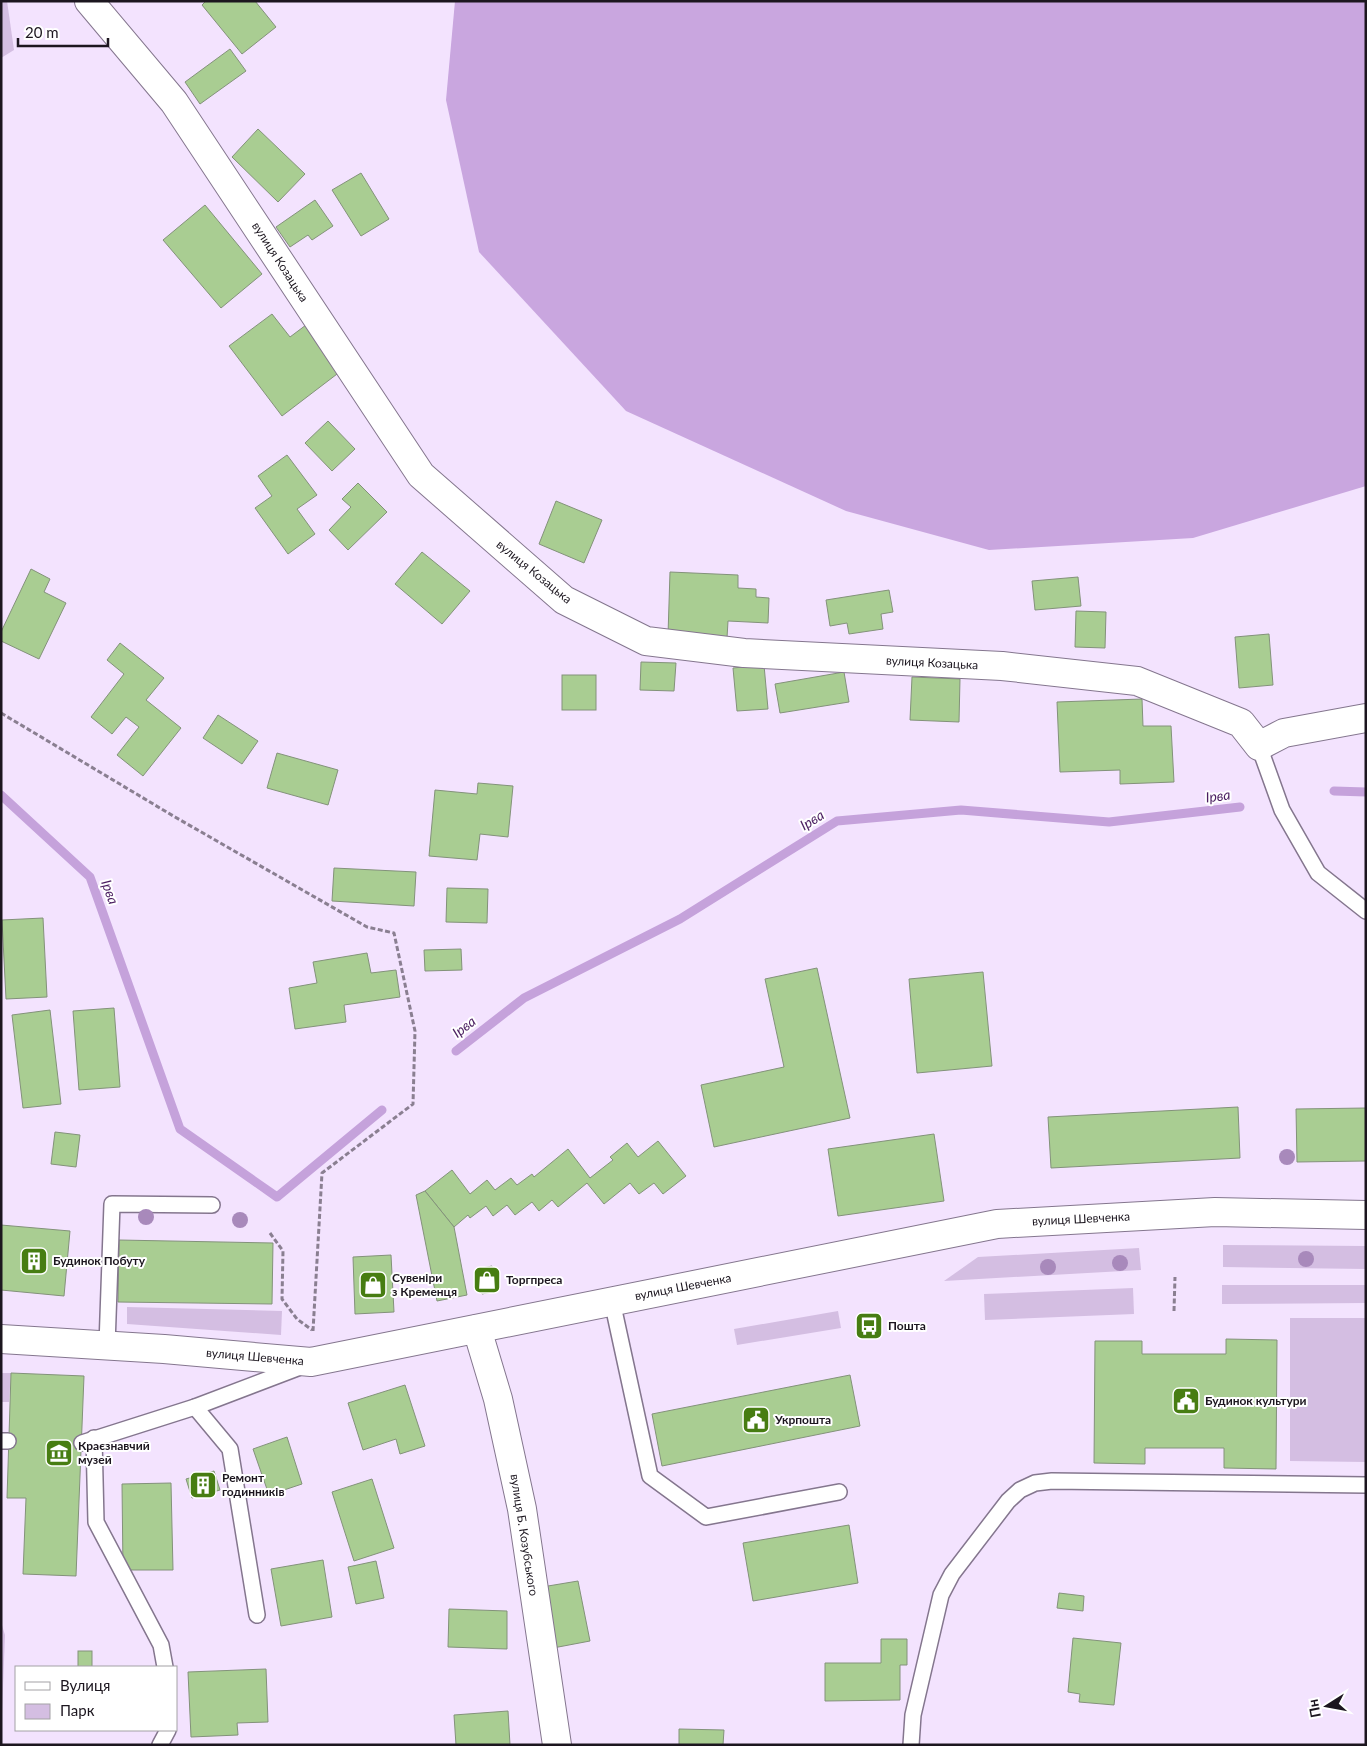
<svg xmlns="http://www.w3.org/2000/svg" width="1367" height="1746" font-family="Lato,sans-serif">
	<rect width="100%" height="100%" fill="#f3e3fe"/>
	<g fill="#d4bee2">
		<path d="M1,1h6l7,49 -13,8z"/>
		<path d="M1223,1245l143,1v23l-143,-2z"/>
		<path d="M1139,1248l2,22 -197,11 34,-24z"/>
		<path d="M1222,1285h144v18l-144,1z"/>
		<path d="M1133,1288l1,26 -149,6 -1,-26z"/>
		<path d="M127,1307l155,4 -1,24 -154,-11z"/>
		<path d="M838,1311l3,17 -104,17 -3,-16z"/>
		<path d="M1290,1318h76v144l-76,-1z"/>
		<path d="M1,1373h10l-2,29h-8z"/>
		<path d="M1,1622l4,13 -4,104z"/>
	</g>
	<path fill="#c9a6df" d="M455,1h911v485l-173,52 -204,12 -143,-39 -220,-100 -147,-159 -33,-152z"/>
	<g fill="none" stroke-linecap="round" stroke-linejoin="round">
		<g stroke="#c5a2db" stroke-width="9">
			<path d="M1334,791l32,1"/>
			<path d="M1,795l89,82 90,252 97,68 105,-87"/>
			<path d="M456,1051l68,-53 156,-79 157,-98 124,-11 148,12 131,-15"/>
		</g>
	</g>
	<g fill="#a9cd92" stroke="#83927a">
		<path d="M206,1h49l21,26 -34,27 -40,-49z"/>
		<path d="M230,49l16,22 -46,33 -15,-22z"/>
		<path d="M258,129l47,45 -27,28 -46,-45z"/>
		<path d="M361,173l28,46 -28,17 -29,-46z"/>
		<path d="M315,200l18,26 -21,14 -4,-5 -18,12 -14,-20z"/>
		<path d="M205,205l57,69 -41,34 -58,-68z"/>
		<path d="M272,314l18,23 16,-12 35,46 -59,45 -53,-70z"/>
		<path d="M328,421l27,28 -23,22 -27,-28z"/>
		<path d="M287,455l30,40 -20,14 18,25 -27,20 -33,-46 17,-12 -14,-20z"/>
		<path d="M358,483l29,29 -39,38 -19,-20 22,-23 -9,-8z"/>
		<path d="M556,501l46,19 -18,43 -45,-19z"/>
		<path d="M422,552l48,39 -28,33 -47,-40z"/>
		<path d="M31,569l19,10 -6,13 22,11 -27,56 -38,-18v-9z"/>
		<path d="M670,572l68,3v13l18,1v8l13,1 -1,25 -40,-2 -1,17 -59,-3z"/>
		<path d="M1078,577l3,29 -46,4 -3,-29z"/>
		<path d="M889,590l4,22 -12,2 2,15 -34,5 -2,-11 -17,3 -4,-26z"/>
		<path d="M1076,611l30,1 -1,36 -30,-1z"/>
		<path d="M1269,634l4,51 -34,3 -4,-51z"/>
		<path d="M120,643l44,35 -18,22 35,28 -38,48 -26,-21 22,-28 -13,-10 -14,17 -21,-17 33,-43 -17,-14z"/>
		<path d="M641,662l35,1 -2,28 -34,-1z"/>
		<path d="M764,665l4,44 -31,2 -4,-43z"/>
		<path d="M844,672l5,30 -69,11 -5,-29z"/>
		<rect x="562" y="675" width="34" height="35"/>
		<path d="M912,677l48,2 -1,43 -49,-2z"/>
		<path d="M1142,699l1,27h28l3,56 -54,2v-14l-60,2 -3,-70z"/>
		<path d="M218,715l40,26 -16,23 -39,-26z"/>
		<path d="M277,753l61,17 -10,35 -61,-17z"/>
		<path d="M478,783l35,3 -5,51 -28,-3 -3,26 -48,-4 6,-66 42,4z"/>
		<path d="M334,868l82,4 -2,34 -82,-5z"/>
		<path d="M447,888l41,1 -1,34 -41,-1z"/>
		<path d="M43,918l4,79 -41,2 -4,-79z"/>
		<path d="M461,949l1,21 -37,1 -1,-21z"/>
		<path d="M367,953l4,20 25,-3 4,27 -56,8 2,17 -51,7 -6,-41 28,-5 -4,-21z"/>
		<path d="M817,968l33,150 -136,29 -13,-62 83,-18 -19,-88z"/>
		<path d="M983,972l9,94 -75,7 -8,-94z"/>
		<path d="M114,1008l6,79 -41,3 -6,-79z"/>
		<path d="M50,1010l11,94 -38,4 -11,-93z"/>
		<path d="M1238,1107l2,51 -189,10 -3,-51z"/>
		<path d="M1366,1108v53l-69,1 -1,-53z"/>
		<path d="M55,1132l25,3 -4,32 -25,-3z"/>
		<path d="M934,1134l10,67 -106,15 -10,-67z"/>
		<path d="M658,1141l28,35 -23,18 -9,-11 -15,11 -9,-11 -26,21 -17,-21 -29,24 -6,-7 -13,11 -7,-9 -17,13 -8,-10 -14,11 -7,-10 -16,12 -2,-3 -14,12 -29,-36 27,-21 18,24 17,-14 8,10 16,-12 6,7 15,-11 2,3 34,-28 22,29 23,-18 -3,-3 17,-14 11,14z"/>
		<path d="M425,1191l29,36 13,68 -30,6 -21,-106z"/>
		<path d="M1,1225l69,6 -6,65 -63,-6z"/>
		<path d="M119,1240l154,3 -1,61 -154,-2z"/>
		<path d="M391,1255l3,57 -39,2 -2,-57z"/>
		<path d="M492,1266l5,25 -15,3 -5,-25z"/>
		<path d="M1226,1339l51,1 -1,129 -52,-1v-20h-79v16l-51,-1 1,-122h47v13h84z"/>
		<path d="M11,1373l73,3 -8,200 -53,-2 3,-76h-19z"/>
		<path d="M850,1375l10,51 -198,40 -10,-52z"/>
		<path d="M405,1385l20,61 -25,8 -4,-15 -33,11 -15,-47z"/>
		<path d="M287,1437l15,47 -33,11 -16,-46z"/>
		<path d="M214,1471l6,19 -28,8 -6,-19z"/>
		<path d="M372,1479l22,69 -40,13 -22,-69z"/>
		<path d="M171,1483l2,87h-50l-1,-86z"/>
		<path d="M849,1525l9,58 -105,18 -10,-58z"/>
		<path d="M323,1560l9,57 -51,9 -10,-57z"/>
		<path d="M376,1561l8,37 -28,6 -8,-37z"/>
		<path d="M578,1581l12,60 -37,7 -11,-61z"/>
		<path d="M1059,1593l25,3 -1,15 -26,-3z"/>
		<path d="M449,1609l58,2v38l-59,-2z"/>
		<path d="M1073,1638l48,5 -7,62 -35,-3 1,-8 -12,-2z"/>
		<path d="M881,1639h26v26h-7v35l-75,1v-38h56z"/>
		<rect x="78" y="1651" width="14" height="16"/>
		<path d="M266,1669l2,53 -31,1 1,12 -47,2 -3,-65z"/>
		<path d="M508,1711l2,34h-54l-2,-30z"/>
		<path d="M679,1729l45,1 -1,15h-44z"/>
	</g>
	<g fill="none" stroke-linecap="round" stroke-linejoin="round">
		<g stroke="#84768e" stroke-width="18">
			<g id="lane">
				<path d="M1259,746l23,64 36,63 48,38"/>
				<path d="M612,1301l38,175 56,41 133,-25"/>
				<path d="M107,1345l5,-141 100,1"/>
				<path d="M195,1407l35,42 27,166"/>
				<path d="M94,1438l2,84 65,123 4,22"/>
				<path d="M1,1441h7"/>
				<path d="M82,1443l113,-36 105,-40"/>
				<path d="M160,1745l8,-15"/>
				<path d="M911,1745l2,-30 28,-120 11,-21 56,-73 12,-11 15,-7 17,-2 314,4"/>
			</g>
		</g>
		<g stroke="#84768e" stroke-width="30">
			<g id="street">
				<path d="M89,1l85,101 247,373 143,125 82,41 98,12 258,13 135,15 104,42 18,23 25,-13 82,-15"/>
				<path d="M477,1329l21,70 24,110 35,236"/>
			</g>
		</g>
		<g stroke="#84768e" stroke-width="30">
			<path id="secondary" d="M1,1339l163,10 147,13 686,-138 218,-12 151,3"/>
		</g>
		<g stroke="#8a7f91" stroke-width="3" stroke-dasharray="5 2.5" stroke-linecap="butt">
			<path d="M1,713l174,104 192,110 27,6 21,98 -2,73 -91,69 -9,158"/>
			<path d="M270,1233l13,18 -1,48 15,20 15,11"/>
			<path d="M1174,1311l1,-34"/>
		</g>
		<use href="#lane" stroke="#fff" stroke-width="15"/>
		<use href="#street" stroke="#fff" stroke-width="28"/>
		<use href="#secondary" stroke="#fff" stroke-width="28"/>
	</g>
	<g fill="#a889bb">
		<circle cx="1287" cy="1157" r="8"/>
		<circle cx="146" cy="1217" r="8"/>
		<circle cx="240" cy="1220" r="8"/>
		<circle cx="1306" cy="1259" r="8"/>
		<circle cx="1120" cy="1263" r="8"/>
		<circle cx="1048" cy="1267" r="8"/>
	</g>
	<defs>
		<g id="building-square" transform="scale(1.4375)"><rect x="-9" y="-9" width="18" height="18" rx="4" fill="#477d12" stroke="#fff"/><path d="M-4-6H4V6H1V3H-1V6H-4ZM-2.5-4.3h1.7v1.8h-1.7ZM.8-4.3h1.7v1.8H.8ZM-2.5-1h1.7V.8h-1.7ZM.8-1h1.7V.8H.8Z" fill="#fff"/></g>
		<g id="shop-square" transform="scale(1.4375)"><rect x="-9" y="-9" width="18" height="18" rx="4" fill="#477d12" stroke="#fff"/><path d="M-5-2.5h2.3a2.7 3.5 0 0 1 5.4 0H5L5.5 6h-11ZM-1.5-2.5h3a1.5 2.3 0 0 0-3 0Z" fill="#fff"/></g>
		<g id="bus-square" transform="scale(1.4375)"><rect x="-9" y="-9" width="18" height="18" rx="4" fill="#477d12" stroke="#fff"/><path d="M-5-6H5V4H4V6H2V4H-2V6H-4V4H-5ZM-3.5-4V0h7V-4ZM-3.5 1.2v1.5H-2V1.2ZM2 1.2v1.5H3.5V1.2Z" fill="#fff"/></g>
		<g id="civic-square" transform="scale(1.4375)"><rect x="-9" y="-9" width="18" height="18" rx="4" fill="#477d12" stroke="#fff"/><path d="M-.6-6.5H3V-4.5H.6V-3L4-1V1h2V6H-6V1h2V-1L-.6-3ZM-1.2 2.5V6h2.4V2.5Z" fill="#fff"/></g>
		<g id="museum-square" transform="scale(1.4375)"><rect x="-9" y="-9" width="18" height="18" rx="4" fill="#477d12" stroke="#fff"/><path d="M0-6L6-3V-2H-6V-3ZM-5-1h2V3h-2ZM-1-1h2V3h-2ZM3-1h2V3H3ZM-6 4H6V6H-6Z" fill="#fff"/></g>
	</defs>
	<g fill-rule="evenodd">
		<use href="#building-square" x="34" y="1261"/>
		<use href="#shop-square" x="487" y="1280"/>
		<use href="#shop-square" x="373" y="1285"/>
		<use href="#bus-square" x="869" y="1326"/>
		<use href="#civic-square" x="1186" y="1401"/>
		<use href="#civic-square" x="756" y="1420"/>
		<use href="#museum-square" x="59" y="1453"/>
		<use href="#building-square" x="203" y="1485"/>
	</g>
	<g text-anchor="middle" stroke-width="4" stroke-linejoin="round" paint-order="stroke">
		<g font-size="12" fill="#1c161f" stroke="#fff">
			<text transform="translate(280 262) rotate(57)" y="4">вулиця Козацька</text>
			<text transform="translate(534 572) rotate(39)" y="4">вулиця Козацька</text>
			<text transform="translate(932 663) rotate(3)" y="4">вулиця Козацька</text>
			<text transform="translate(1081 1219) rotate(-3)" y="4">вулиця Шевченка</text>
			<text transform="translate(683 1287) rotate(-11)" y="4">вулиця Шевченка</text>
			<text transform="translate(255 1357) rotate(5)" y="4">вулиця Шевченка</text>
			<text transform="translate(524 1535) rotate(81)" y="4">вулиця Б. Козубського</text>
		</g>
		<g font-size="12" font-weight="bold" fill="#1c161f" stroke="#fff" text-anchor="start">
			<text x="53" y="1265">Будинок Побуту</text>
			<text x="392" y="1282">Сувеніри<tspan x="392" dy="14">з Кременця</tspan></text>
			<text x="506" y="1284">Торгпреса</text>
			<text x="888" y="1330">Пошта</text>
			<text x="1205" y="1405">Будинок культури</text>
			<text x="775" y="1424">Укрпошта</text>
			<text x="78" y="1450">Краєзнавчий<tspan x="78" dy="14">музей</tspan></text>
			<text x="222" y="1482">Ремонт<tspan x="222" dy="14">годинників</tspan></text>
		</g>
		<g font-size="14" font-style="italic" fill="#4a1d60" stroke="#fff">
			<text transform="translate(1218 796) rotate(-7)" y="5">Ірва</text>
			<text transform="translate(812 820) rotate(-32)" y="5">Ірва</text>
			<text transform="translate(110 892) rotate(70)" y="5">Ірва</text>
			<text transform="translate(464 1027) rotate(-38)" y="5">Ірва</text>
		</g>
	</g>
	<rect width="1367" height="1746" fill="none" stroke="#1c161f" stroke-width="5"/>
	<rect x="15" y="1666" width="162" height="65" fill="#ffffff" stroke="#a4a2a5"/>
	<rect x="25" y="1682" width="25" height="8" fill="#ffffff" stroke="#a4a2a5"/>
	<text x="60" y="1691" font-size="15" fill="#1c161f">Вулиця</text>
	<rect x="25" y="1704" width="25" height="15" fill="#d4bee2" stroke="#a4a2a5"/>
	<text x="60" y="1716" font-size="15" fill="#1c161f">Парк</text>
	<g transform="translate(1327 1706) rotate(259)" stroke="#ffffff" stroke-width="4" paint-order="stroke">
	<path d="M0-4L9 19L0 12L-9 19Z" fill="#1c161f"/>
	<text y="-8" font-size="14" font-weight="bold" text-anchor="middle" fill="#1c161f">Пн</text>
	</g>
	<path d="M18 38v8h90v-8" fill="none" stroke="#1c161f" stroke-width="2.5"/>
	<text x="25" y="38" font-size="15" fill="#1c161f" stroke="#ffffff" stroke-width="4" paint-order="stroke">20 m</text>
</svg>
